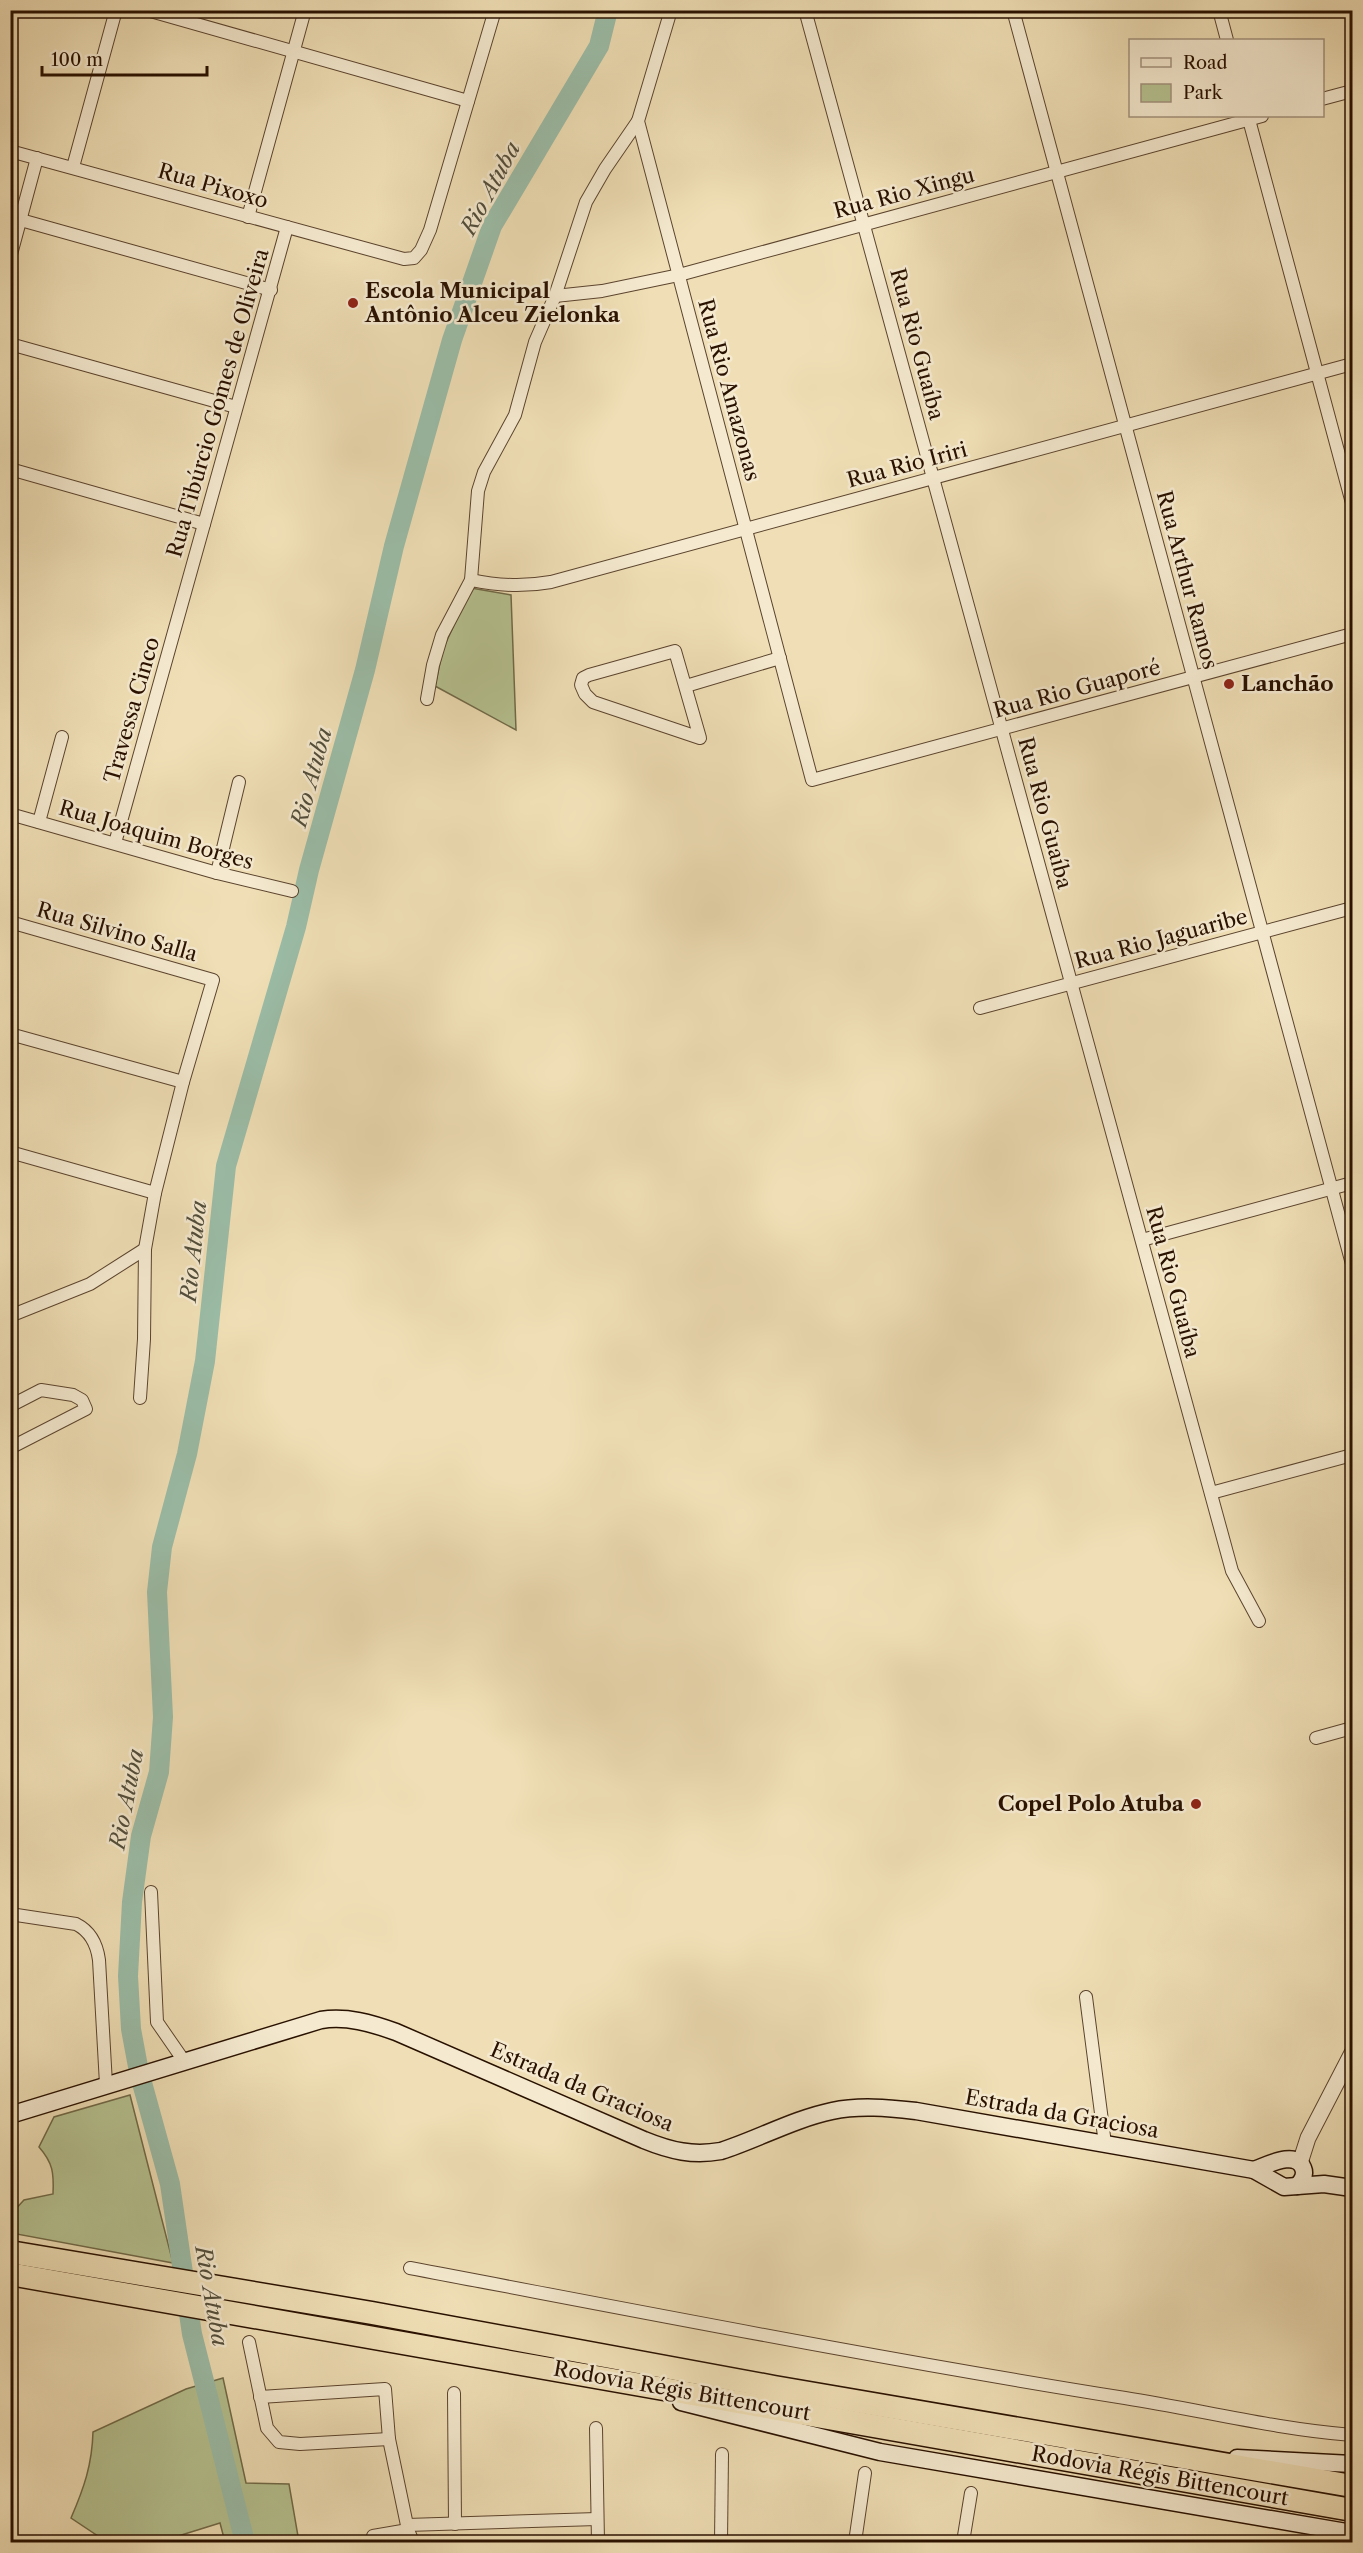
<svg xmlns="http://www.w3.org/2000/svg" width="1363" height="2553" font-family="'Libre Caslon Text',serif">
	<rect width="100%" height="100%" fill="#f0dfb6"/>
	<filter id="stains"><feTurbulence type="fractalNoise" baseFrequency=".00333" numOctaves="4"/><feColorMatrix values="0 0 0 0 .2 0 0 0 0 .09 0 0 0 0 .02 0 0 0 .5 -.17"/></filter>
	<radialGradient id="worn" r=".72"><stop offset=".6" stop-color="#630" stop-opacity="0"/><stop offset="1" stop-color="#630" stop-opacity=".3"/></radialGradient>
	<g fill="#b6c291" stroke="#706a48" stroke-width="1.5">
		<path d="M471,588l40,7 5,135 -81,-44 8,-37z"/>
		<path d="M130,2095l43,168 -162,-30v-19l13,-14 29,-6c1,-21 0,-31 -14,-47l15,-30z"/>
		<path d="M223,2378l23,105 43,1 10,58h-74l-5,-19 -61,19h-52l-36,-24c13,-30 21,-53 22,-86l93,-43z"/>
	</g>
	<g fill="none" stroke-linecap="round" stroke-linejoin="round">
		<path stroke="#9bbda8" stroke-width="20" d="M245,2542l-53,-208 -22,-150 -31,-112 -8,-43 -3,-53 4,-74 9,-66 18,-64 4,-55 -6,-125 5,-45 25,-93 18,-93 21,-195 70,-239 13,-57 56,-200 29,-124 58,-206 40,-114 107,-180 9,-36"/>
		<g stroke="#5b442e" stroke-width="14">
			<g id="minor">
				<path d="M147,10l321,91"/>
				<path d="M671,10l-33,111 174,659 540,-146"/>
				<path d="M805,10l427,1561 27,50"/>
				<path d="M1013,10l339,1254"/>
				<path d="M1219,10l8,30"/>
				<path d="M1322,99l30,-8"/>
				<path d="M1248,116l104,387"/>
				<path d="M10,151l394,108 10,-1 7,-8 9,-20 65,-220"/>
				<path d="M73,167l43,-157"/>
				<path d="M10,217l261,73"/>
				<path d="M248,217l57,-207"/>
				<path d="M10,258l27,-100"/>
				<path d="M555,296l47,-5 77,-16 583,-159"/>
				<path d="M10,344l226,63"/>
				<path d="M10,469l194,55"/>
				<path d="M471,580c28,6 52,7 80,2l801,-218"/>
				<path d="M675,651l25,87 -107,-36 -8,-8 -4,-9 2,-7 6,-3z"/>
				<path d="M686,686l94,-28"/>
				<path d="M427,699l6,-34 9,-30 29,-55 7,-89 6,-19 31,-57 20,-73 20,-46 31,-94 19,-33 33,-48"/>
				<path d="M10,814l207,59 75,18"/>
				<path d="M39,822l23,-85"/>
				<path d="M115,843l172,-616"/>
				<path d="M217,873l22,-91"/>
				<path d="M10,922l203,58 -30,102 -28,111 -10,56 -1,90 -4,59"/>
				<path d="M980,1008l372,-100"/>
				<path d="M10,1034l173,48"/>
				<path d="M10,1152l145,41"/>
				<path d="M1142,1240l210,-57"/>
				<path d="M10,1316l80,-32 55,-35"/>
				<path d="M10,1406l31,-16 32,5 9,5 4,9 -76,39"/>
				<path d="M1211,1493l141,-38"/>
				<path d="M1316,1738l36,-10"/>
				<path d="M151,1892l6,130 27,39"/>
				<path d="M10,1914l66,10c14,7 21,21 23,36l7,124"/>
				<path d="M1086,1997l19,147"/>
				<path d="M410,2268c238,45 476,92 715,130 76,12 150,31 227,37"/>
				<path d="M249,2342l18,86 12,14 21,2 89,-5"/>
				<path d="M454,2393l1,131"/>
				<path d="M260,2397l125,-8 4,50 19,91 5,12"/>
				<path d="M596,2428l2,114"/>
				<path d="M407,2525l190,-6"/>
				<path d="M373,2536l35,-6"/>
				<path d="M721,2542l1,-88"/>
				<path d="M855,2542l10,-69"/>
				<path d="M963,2542l8,-49"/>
			</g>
		</g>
		<g stroke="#5b442e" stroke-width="17">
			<path id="tertiary" d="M1300,2163l8,-25 44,-85"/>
		</g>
		<g stroke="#291100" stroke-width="19">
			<g id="secondary">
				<path d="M10,2115l311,-95c26,-4 50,3 75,12l248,108c27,11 49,16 77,11 37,-12 73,-32 111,-40 28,-6 56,-3 84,0l338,59 30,17 40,-3 28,4"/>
				<path d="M1254,2170c12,-4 42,-21 49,-2 3,7 -1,13 -6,18"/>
				<path d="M681,2402l199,50 472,81"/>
				<path d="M1237,2458l115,6"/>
			</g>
		</g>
		<g stroke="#291100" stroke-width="25">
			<g id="motorway">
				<path d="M10,2252l362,61 402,74 578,99"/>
				<path d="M10,2274l1342,236"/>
			</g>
		</g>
		<use href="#minor" stroke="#f5ead0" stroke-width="12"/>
		<use href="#tertiary" stroke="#f5ead0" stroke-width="15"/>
		<use href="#secondary" stroke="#f5ead0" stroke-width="16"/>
		<use href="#motorway" stroke="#f0dfb6" stroke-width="22"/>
	</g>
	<g fill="#8f2418" stroke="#f5ead0" stroke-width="2">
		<circle cx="353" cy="303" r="6"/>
		<circle cx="1229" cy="684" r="6"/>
		<circle cx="1196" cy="1804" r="6"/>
	</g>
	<g text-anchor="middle" stroke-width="5" stroke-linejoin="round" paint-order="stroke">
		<g font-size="21" fill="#291100" stroke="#f5ead0">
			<text transform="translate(213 186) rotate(16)" y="7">Rua Pixoxo</text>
			<text transform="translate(904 193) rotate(-15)" y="7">Rua Rio Xingu</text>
			<text transform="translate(917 344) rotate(75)" y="7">Rua Rio Guaíba</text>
			<text transform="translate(729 390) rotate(75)" y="7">Rua Rio Amazonas</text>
			<text transform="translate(218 403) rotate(-74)" y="7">Rua Tibúrcio Gomes de Oliveira</text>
			<text transform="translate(907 465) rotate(-15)" y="7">Rua Rio Iriri</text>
			<text transform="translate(1187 580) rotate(75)" y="7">Rua Arthur Ramos</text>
			<text transform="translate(1077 689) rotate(-15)" y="7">Rua Rio Guaporé</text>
			<text transform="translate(132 710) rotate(-74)" y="7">Travessa Cinco</text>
			<text transform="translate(1045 813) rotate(75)" y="7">Rua Rio Guaíba</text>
			<text transform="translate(156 835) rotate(16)" y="7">Rua Joaquim Borges</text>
			<text transform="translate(117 932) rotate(16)" y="7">Rua Silvino Salla</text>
			<text transform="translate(1161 939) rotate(-15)" y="7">Rua Rio Jaguaribe</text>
			<text transform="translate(1173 1282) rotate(75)" y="7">Rua Rio Guaíba</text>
			<text transform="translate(582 2087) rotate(23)" y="7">Estrada da Graciosa</text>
			<text transform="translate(1062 2114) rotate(10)" y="7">Estrada da Graciosa</text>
			<text transform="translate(682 2391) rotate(10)" y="7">Rodovia Régis Bittencourt</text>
			<text transform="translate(1160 2476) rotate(10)" y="7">Rodovia Régis Bittencourt</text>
		</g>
		<g font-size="21" font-weight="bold" fill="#291100" stroke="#f5ead0" text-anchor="start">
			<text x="365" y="298">Escola Municipal<tspan x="365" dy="24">Antônio Alceu Zielonka</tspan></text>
			<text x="1241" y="691">Lanchão</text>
			<text x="1184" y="1811" text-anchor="end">Copel Polo Atuba</text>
		</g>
		<g font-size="22" font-style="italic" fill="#514d3b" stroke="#f5ead0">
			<text transform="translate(490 188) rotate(-62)" y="8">Rio Atuba</text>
			<text transform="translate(311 777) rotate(-75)" y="8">Rio Atuba</text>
			<text transform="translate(193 1251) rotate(-84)" y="8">Rio Atuba</text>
			<text transform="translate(126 1799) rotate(-79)" y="8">Rio Atuba</text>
			<text transform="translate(212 2296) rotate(80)" y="8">Rio Atuba</text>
		</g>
	</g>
	<rect width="1363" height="2553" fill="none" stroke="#f0dfb6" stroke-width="36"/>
	<rect x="12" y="12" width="1339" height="2529" fill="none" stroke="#291100" stroke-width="3"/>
	<rect x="18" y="18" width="1327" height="2517" fill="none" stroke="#291100" stroke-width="1.5"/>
	<rect x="1129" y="39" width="195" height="78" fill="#f5ead0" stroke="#a3937d" stroke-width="1.5"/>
	<rect x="1141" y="58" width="30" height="9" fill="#f5ead0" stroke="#a3937d" stroke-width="1.5"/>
	<text x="1183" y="69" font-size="18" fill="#291100">Road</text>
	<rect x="1141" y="84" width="30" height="18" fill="#b6c291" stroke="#a3937d" stroke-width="1.5"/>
	<text x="1183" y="99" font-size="18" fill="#291100">Park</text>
	<path d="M42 66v9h165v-9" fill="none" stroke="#291100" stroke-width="3"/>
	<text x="51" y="66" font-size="18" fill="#291100" stroke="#f5ead0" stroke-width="4.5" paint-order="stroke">100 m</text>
	<rect width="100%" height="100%" filter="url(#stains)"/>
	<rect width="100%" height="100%" fill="url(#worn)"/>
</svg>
